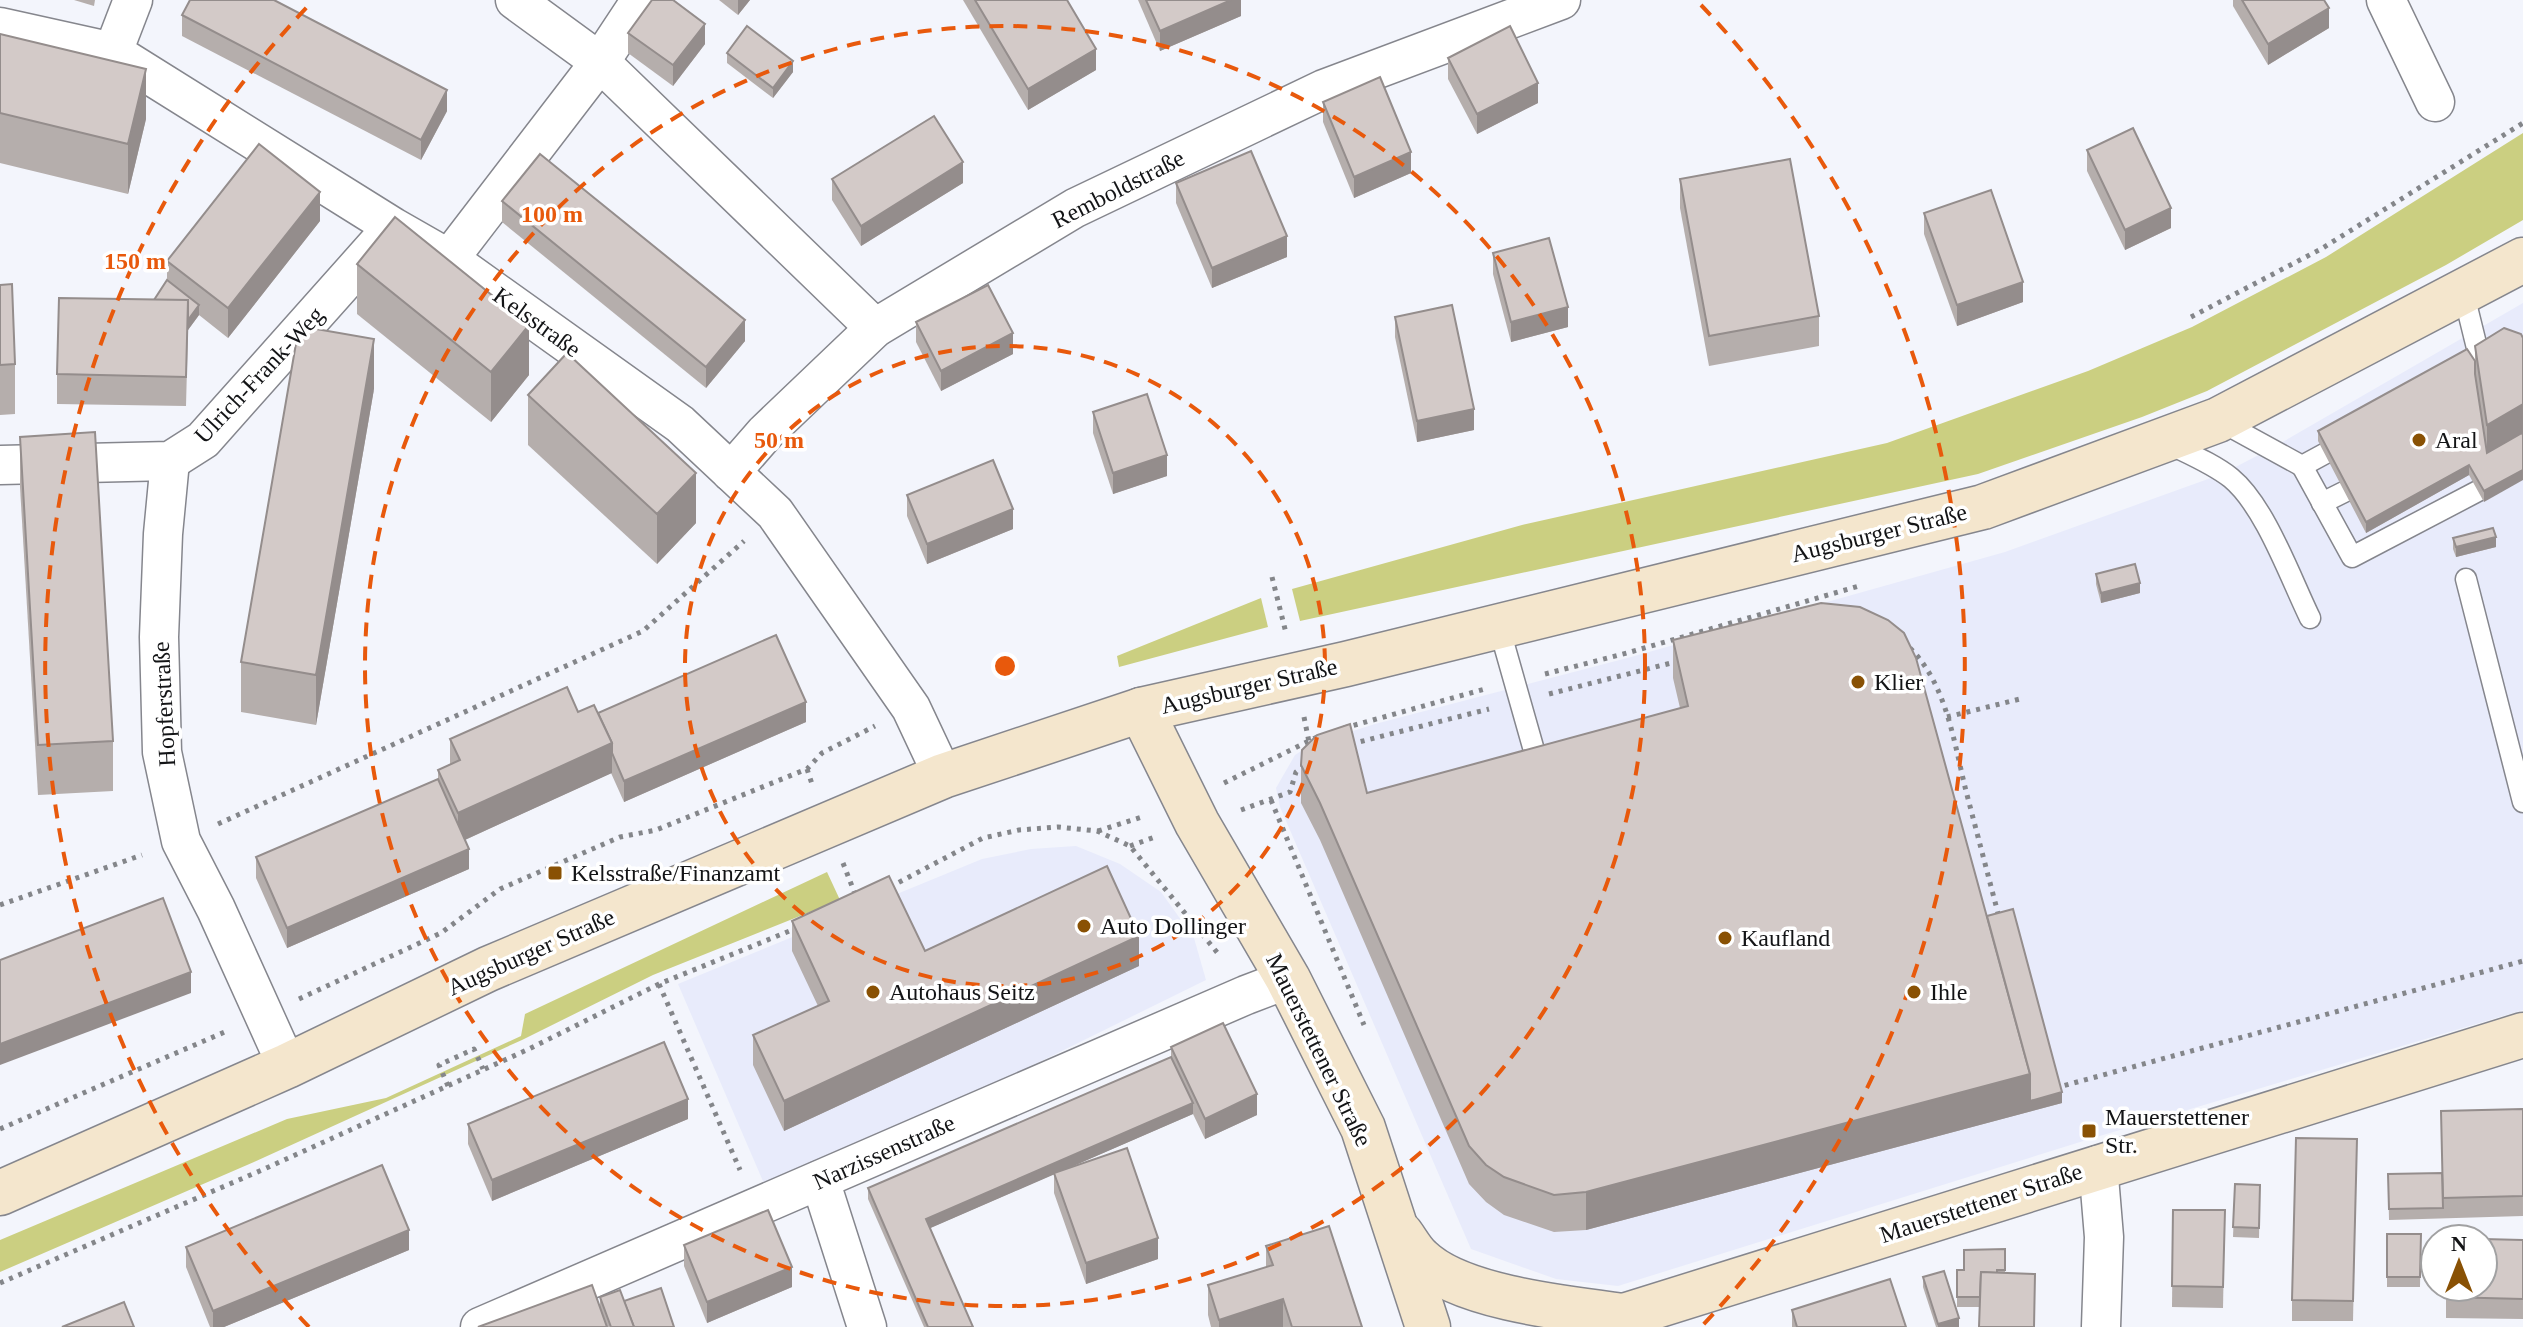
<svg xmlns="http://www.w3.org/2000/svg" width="2523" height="1327" font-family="Georgia,serif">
	<rect width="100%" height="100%" fill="#f3f5fc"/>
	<g fill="#e8ebfb">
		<path d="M2523,303v707l-430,128 -475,148 -62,-7 -85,-30 -191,-442 -4,-19 19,-33 17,-11 63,-20 256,-67 374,-105 217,-78 52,-27z"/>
		<path d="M1076,846l44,18 41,28 33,46 12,42 -437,215 -91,-211 304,-125 49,-10z"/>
	</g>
	<g fill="#cbcf81">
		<path d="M2523,133v87l-77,45 -239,126 -65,26 -164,57 -678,147 -8,-32 230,-64 365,-82 201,-72 104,-44 134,-70z"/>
		<path d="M1261,598l7,29 -149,40 -2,-11z"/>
		<path d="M827,872l13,28 -187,75 -131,65 -268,122 -254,110v-32l287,-121 99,-21 135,-62 4,-22z"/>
	</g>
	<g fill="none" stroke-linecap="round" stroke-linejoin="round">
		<g stroke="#85868d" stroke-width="23">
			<g id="service">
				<path d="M2463,291l16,65 -5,14"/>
				<path d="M2218,420l84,46 24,-13"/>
				<path d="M2165,442c22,11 47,21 66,36 34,28 59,99 79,140"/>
				<path d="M2302,466l50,91 126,-66"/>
				<path d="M2322,503l22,-11"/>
				<path d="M2466,579l57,223"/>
				<path d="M1499,627l36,127"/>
			</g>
		</g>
		<g stroke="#85868d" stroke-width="41">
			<g id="minor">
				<path d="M515,0l85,62 275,266"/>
				<path d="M2386,0l49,102"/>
				<path d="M0,27l113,25 280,175 56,32 231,165 95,89 136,195 32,68"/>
				<path d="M113,52l20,-52"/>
				<path d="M449,259l151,-197 41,-62"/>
				<path d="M170,461l-7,73 -4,103 3,115 19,89 35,68 71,157"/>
				<path d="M0,465l170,-4 33,-21 188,-211"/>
				<path d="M731,472l34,-39 110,-105 200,-120 249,-119 237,-89"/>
				<path d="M2098,1165l6,72 -3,90"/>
				<path d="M820,1180l47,147"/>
				<path d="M480,1327l766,-332 42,-16"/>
			</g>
		</g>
		<g stroke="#85868d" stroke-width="47">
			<g id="secondary">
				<path d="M1141,710l56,113 91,156 75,149 65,199"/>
				<path d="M0,1193l287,-127 201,-97 455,-193 198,-66 205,-46 637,-157 235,-87 305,-160"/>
				<path d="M1401,1234c6,8 11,18 19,25 40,39 149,50 204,57"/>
				<path d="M1602,1327l22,-11 899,-281"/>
			</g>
		</g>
		<g stroke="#84868a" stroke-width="5" stroke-dasharray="4 6" stroke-linecap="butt">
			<path d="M2191,317l130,-68 202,-126"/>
			<path d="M1272,577l14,56"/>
			<path d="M1910,648c37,37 44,95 56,143 11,42 22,84 33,126"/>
			<path d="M1545,674l82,-21 232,-67"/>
			<path d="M1549,694l130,-33"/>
			<path d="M1304,717l5,25"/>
			<path d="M1947,717l73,-18"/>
			<path d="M1344,728l141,-39"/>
			<path d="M1351,744l138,-35"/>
			<path d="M807,769l6,18"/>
			<path d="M1224,783l95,-47"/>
			<path d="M1271,800l93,225"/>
			<path d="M1241,810l49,-18 6,-20 10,-8"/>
			<path d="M218,824l425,-193 101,-90"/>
			<path d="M1098,831l47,-15"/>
			<path d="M1130,846l25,-9"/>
			<path d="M843,863l14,36"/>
			<path d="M890,887l93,-49 36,-8 39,-3 39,4 33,15 90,110"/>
			<path d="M0,905l142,-50"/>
			<path d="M659,984l81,186"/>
			<path d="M299,999l142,-66 59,-44 120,-52 36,-7 151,-61 15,-16 53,-27"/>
			<path d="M448,1086l-9,-21 35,-16 9,20"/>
			<path d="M2055,1088l468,-127"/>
			<path d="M0,1129l227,-98"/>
			<path d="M0,1283l262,-113 267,-121 130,-65 138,-56"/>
		</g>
		<use href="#service" stroke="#fff" stroke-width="20"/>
		<use href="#minor" stroke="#fff" stroke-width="38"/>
		<use href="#secondary" stroke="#f4e6cd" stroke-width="44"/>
	</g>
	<g fill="#b5aeac">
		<path d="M74,0h21l-1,6z"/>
		<path d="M719,0h31l-12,15z"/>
		<path d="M963,0h104l29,70 -68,40z"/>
		<path d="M1138,0h103v16l-81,35z"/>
		<path d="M2233,0h91l5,28 -61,37 -35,-59z"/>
		<path d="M182,15l265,96 -26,49 -239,-124z"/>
		<path d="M628,33l77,11 -32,42 -45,-33z"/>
		<path d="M0,34l146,85 -18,75 -128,-31z"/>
		<path d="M727,53l66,19 -20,26 -46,-35z"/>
		<path d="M1448,58l90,45 -61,31 -29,-55z"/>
		<path d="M1323,102l88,71 -57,25 -31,-76z"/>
		<path d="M2087,150l84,78 -46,22 -38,-79z"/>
		<path d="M832,179l131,4 -102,63 -29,-46z"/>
		<path d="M1680,179l139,137v30l-110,20 -29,-158z"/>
		<path d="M1176,183l111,74 -75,31 -36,-85z"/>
		<path d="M502,201l243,140 -39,47 -204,-166z"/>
		<path d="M1924,213l99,89 -66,24 -33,-92z"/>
		<path d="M320,221l-92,117 -29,-23 -11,15 -2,76 -129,-2v-30l97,-74 13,-20v-19z"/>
		<path d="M1493,253l75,74 -57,15 -18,-68z"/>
		<path d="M357,264l172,111 -38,47 -134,-108z"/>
		<path d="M0,285l15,79v50l-15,1z"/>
		<path d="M1395,317l79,113 -57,12 -22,-105z"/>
		<path d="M916,322l97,32 -72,37 -25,-49z"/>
		<path d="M2504,328l-20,174 -15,-27 -103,58 -48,-92v-10l157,-70v-15z"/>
		<path d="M374,389l-58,336 -75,-13v-50z"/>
		<path d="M528,395l168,128 -39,41 -129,-119z"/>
		<path d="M1093,412l74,64 -54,18 -20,-61z"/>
		<path d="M20,437l93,304v50l-75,4 -18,-308z"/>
		<path d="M907,495l106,34 -86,35 -20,-48z"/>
		<path d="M2453,538l43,9 -40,10 -3,-8z"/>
		<path d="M2096,574l44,19 -39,10 -5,-19z"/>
		<path d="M1673,640l314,276 75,187 -476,127 -32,2 -50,-17 -18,-13 -17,-18 -149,-344 -19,-37v-38l66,28 313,-85 -7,-30z"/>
		<path d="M578,712l228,10 -182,80 -13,-29 -146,67 4,29 -182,79 -31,-70v-21l182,-78v-9l12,-6v-25z"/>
		<path d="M792,921l133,30 214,15 -355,165 -31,-66v-30l65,-29 -26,-55z"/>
		<path d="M1171,1047l86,68 -52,24 -12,-25 -127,55 92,90 -72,25 -32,-91v-19l-124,54 43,99h-49l-56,-128v-11l303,-131z"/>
		<path d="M2523,1109v107l-134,4 -1,-46 54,-1z"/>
		<path d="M688,1119l-196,82 -24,-57v-20z"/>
		<path d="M2357,1139l-4,182h-61v-21z"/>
		<path d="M2235,1184l25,1 -1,53 -26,-1z"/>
		<path d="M2173,1210h52l-2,98 -51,-1z"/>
		<path d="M2387,1234h34l-1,53h-33z"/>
		<path d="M2523,1240v79l-77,-1v-31z"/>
		<path d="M684,1245l108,42 -85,36 -23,-57z"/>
		<path d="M1266,1246l96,81h-151l-3,-12v-30l58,-18z"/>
		<path d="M186,1247l223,3 -185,77h-14l-24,-60z"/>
		<path d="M2005,1249v24l-25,34h-23v-37h7z"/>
		<path d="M1923,1277l36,50h-23l-13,-40z"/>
		<path d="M600,1297l24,4 50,26h-196l122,-20z"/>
		<path d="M1792,1310l114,17h-114z"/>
	</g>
	<g fill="#948d8c">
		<path d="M738,0h12l-12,15z"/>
		<path d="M1231,0h10v16l-81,35v-20z"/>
		<path d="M2329,8v20l-61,37v-21z"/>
		<path d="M705,24v20l-32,42v-21z"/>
		<path d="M1096,49v21l-68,40v-21z"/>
		<path d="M793,61v11l-20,26v-10z"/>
		<path d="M146,69v50l-18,75v-50z"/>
		<path d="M1538,83v20l-61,31v-20z"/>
		<path d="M447,90v21l-26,49v-20z"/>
		<path d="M1411,152v21l-57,25v-21z"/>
		<path d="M963,162v21l-102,63v-20z"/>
		<path d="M320,192v29l-92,117v-30z"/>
		<path d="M2171,208v20l-46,22v-20z"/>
		<path d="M1287,236v21l-75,31v-20z"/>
		<path d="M2023,282v20l-66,24v-21z"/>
		<path d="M199,305v10l-11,15v-10z"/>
		<path d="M1568,307v20l-57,15v-20z"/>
		<path d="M745,320v21l-39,47v-21z"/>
		<path d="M529,325v50l-38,47v-50z"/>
		<path d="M1013,333v21l-72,37v-20z"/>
		<path d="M374,339v50l-58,336v-50z"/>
		<path d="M2523,404v38l-36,21v-38z"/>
		<path d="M1474,409v21l-57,12v-21z"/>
		<path d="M1167,455v21l-54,18v-21z"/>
		<path d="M2469,465v10l-103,58v-11z"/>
		<path d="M2523,470v10l-39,22v-11z"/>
		<path d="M696,473v50l-39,41v-50z"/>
		<path d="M1013,509v20l-86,35v-20z"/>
		<path d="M2496,537v10l-40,10v-10z"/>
		<path d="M2140,583v10l-39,10v-10z"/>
		<path d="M806,702v20l-182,80v-21z"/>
		<path d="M612,743v30l-154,70v-30z"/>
		<path d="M469,849v20l-182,79v-20z"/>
		<path d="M1139,936v30l-355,165v-30z"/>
		<path d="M191,972v21l-191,72v-21z"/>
		<path d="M2030,1074l32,18v11l-476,127v-38z"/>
		<path d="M1257,1094v21l-52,24v-20z"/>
		<path d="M688,1099v20l-196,82v-21z"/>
		<path d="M1193,1103v11l-267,116v-11z"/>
		<path d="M409,1230v20l-185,77h-11v-16z"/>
		<path d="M1158,1238v21l-72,25v-21z"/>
		<path d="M792,1267v20l-85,36v-21z"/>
		<path d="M1283,1299v28h-64v-7z"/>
		<path d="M1959,1318v9h-21v-3z"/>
	</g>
	<g fill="#d3cac8" stroke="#948d8c" stroke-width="2">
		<path d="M190,0h84l173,90 -26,50 -239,-125z"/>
		<path d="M652,0h21l32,24 -32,41 -45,-32z"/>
		<path d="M975,0h92l29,49 -68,40z"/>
		<path d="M1146,0h85l-71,31z"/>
		<path d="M2242,0h82l5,8 -61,36z"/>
		<path d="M747,26l46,35 -20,27 -46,-35z"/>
		<path d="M1510,26l28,57 -61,31 -29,-56z"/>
		<path d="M0,34l146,35 -18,75 -128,-31z"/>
		<path d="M1380,77l31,75 -57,25 -31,-75z"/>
		<path d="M934,116l29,46 -102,64 -29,-47z"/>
		<path d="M2133,128l38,80 -46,22 -38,-80z"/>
		<path d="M259,144l61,48 -92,116 -61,-47z"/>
		<path d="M1251,151l36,85 -75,32 -36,-85z"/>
		<path d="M540,154l205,166 -39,47 -204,-166z"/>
		<path d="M1790,159l29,157 -110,20 -29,-157z"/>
		<path d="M1991,190l32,92 -66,23 -33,-92z"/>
		<path d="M395,217l134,108 -38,47 -134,-108z"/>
		<path d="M1549,238l19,69 -57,15 -18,-69z"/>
		<path d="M167,280l32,25 -11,15v-20h-34z"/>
		<path d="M12,284l3,80 -15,1v-80z"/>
		<path d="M988,285l25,48 -72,38 -25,-49z"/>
		<path d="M59,298l129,2 -2,77 -129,-3z"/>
		<path d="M1452,305l22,104 -57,12 -22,-104z"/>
		<path d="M299,326l75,13 -58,336 -75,-13z"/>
		<path d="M2504,328l17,6 2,4v66l-36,21 -12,-79z"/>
		<path d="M2467,349l8,12v13l12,79 35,-20 1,2v35l-39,21 -15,-26 -103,57 -48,-91z"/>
		<path d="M567,353l129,120 -39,41 -129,-119z"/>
		<path d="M1147,394l20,61 -54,18 -20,-61z"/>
		<path d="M95,432l18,309 -75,4 -18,-308z"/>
		<path d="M993,460l20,49 -86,35 -20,-49z"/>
		<path d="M2493,528l3,9 -40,10 -3,-9z"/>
		<path d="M2135,564l5,19 -39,10 -5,-19z"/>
		<path d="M1821,603l39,4 28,13 16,13 12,25 114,416 -444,118 -32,3 -50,-18 -18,-12 -17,-19 -149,-343 -19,-38 1,-15 15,-15 33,-11 17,69 321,-87 -15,-66z"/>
		<path d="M776,635l30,67 -182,79 -12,-28v-10l-14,-30z"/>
		<path d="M567,687l11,25 16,-7 18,38 -154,70 -20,-43 22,-10 -10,-21z"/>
		<path d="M438,779l31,70 -182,79 -31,-71z"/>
		<path d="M1107,866l32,70 -355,165 -31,-66 76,-34 -37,-80 97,-45 36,75z"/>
		<path d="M163,898l28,74 -191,72v-84z"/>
		<path d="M2013,909l49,183 -32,9v-27l-43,-158z"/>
		<path d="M1223,1023l34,71 -52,25 -34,-72z"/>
		<path d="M664,1042l24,57 -196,81 -24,-56z"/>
		<path d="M1171,1057l22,46 -267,116 47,108h-45l-60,-139z"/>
		<path d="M2523,1109v87l-80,2 -2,-87z"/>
		<path d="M2296,1138l61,1 -4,162 -61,-1z"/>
		<path d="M1127,1148l31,90 -72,25 -32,-90z"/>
		<path d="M382,1165l27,65 -196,81 -27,-64z"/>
		<path d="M2442,1173l1,35 -54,1 -1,-35z"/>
		<path d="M2235,1184l25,1 -1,43 -26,-1z"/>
		<path d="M768,1210l24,57 -85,35 -23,-57z"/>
		<path d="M2173,1210h52l-2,77 -51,-1z"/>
		<path d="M1329,1226l33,101h-70l-9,-28 -64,21 -11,-35 65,-20 -7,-19z"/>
		<path d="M2387,1234h34l-1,43h-33z"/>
		<path d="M2483,1239l40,1v59l-77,-2v-10h37z"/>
		<path d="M2005,1249v21h-8v3l-16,-1 -1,25h-23v-27h7v-20z"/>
		<path d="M1944,1271l15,47 -21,6 -15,-47z"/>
		<path d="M1981,1272l54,2 -1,53h-55z"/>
		<path d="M1890,1279l16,48h-109l-5,-17z"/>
		<path d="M592,1285l15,42h-129z"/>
		<path d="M661,1288l13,39h-40l-10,-26z"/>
		<path d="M620,1290l14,37h-23l-11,-30z"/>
		<path d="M124,1302l10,25h-72z"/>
	</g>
	<g fill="none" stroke="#e8590c" stroke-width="4" stroke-dasharray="14 10">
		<circle cx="1005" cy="666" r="320"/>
		<circle cx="1005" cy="666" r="640"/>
		<path d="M309 1327A960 960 0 0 1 309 5M1701 5A960 960 0 0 1 1701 1327"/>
	</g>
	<g fill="#895104" stroke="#fff" stroke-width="3">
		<circle cx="2419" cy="440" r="8"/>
		<circle cx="1858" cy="682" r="8"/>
		<rect x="547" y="865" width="16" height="16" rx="4"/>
		<circle cx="1084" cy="926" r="8"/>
		<circle cx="1725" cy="938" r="8"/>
		<circle cx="873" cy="992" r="8"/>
		<circle cx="1914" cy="992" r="8"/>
		<rect x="2081" y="1123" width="16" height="16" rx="4"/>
	</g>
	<g text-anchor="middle" stroke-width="7" stroke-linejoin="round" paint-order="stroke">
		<g font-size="24" fill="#131416" stroke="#fff">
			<text transform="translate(1118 189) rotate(-27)" y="8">Remboldstraße</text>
			<text transform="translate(537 322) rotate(36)" y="8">Kelsstraße</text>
			<text transform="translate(259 375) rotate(-47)" y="8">Ulrich-Frank-Weg</text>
			<text transform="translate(1879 533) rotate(-14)" y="8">Augsburger Straße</text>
			<text transform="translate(1249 686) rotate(-13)" y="8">Augsburger Straße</text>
			<text transform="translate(164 704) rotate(-93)" y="8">Hopferstraße</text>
			<text transform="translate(531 952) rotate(-24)" y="8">Augsburger Straße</text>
			<text transform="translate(1319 1050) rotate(64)" y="8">Mauerstettener Straße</text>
			<text transform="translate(884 1152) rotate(-24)" y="8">Narzissenstraße</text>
			<text transform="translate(1981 1203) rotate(-18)" y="8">Mauerstettener Straße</text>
		</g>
		<g font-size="24" fill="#131416" stroke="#fff" text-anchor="start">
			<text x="2435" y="448">Aral</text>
			<text x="1874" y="690">Klier</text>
			<text x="571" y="881">Kelsstraße/Finanzamt</text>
			<text x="1100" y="934">Auto Dollinger</text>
			<text x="1741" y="946">Kaufland</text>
			<text x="889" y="1000">Autohaus Seitz</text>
			<text x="1930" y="1000">Ihle</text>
			<text x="2105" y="1125">Mauerstettener<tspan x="2105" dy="28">Str.</tspan></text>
		</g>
	</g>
	<circle cx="1005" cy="666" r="12" fill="#e8590c" stroke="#fff" stroke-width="4"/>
	<g font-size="24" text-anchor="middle" font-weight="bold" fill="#e8590c" stroke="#fff" stroke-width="7" stroke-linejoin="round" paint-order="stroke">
		<text x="552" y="222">100 m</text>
		<text x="135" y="269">150 m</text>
		<text x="779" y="448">50 m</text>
	</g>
	<g transform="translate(2459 1263)"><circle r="38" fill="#ffffff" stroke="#a1a1a2" stroke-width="2"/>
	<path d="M0-6L14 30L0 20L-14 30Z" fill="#895104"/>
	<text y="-12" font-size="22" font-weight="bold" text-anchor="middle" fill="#131416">N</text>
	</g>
</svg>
